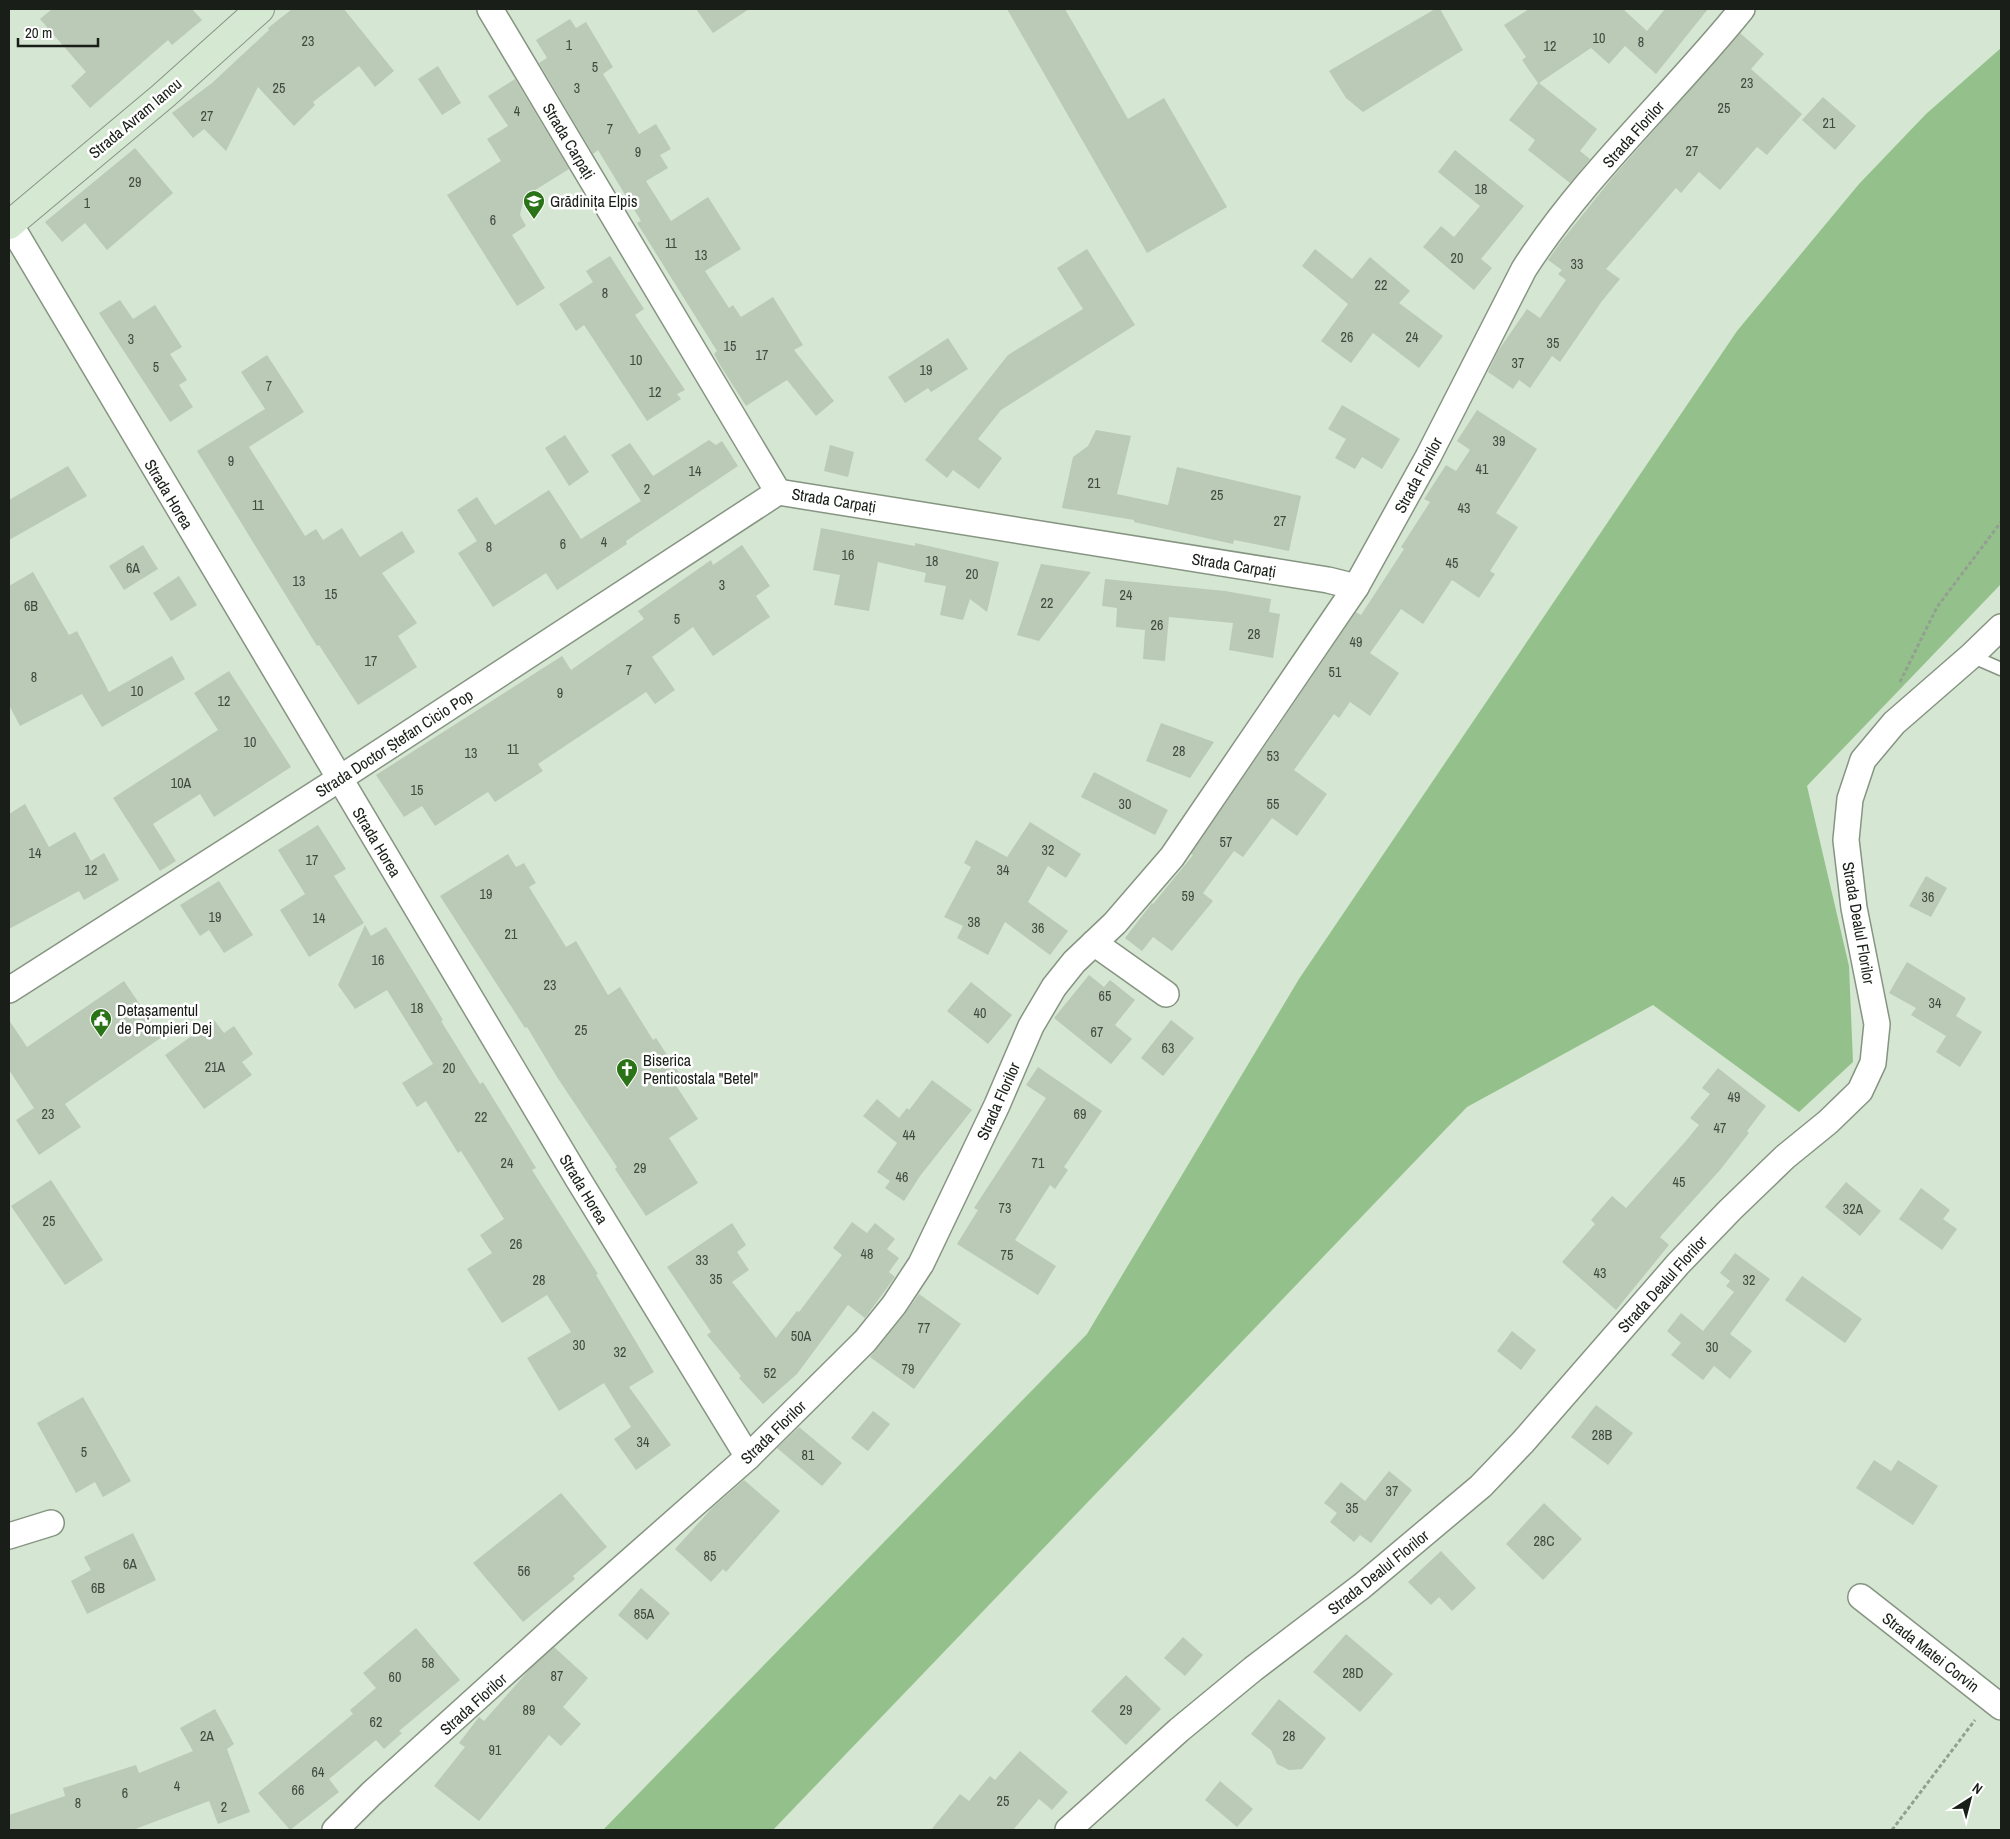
<svg xmlns="http://www.w3.org/2000/svg" width="2010" height="1839" font-family="'Archivo Narrow',sans-serif">
	<rect width="100%" height="100%" fill="#d5e6d2"/>
	<path fill="#94c18b" d="M2001,48v536l-194,202 42,180 4,96 -54,50 -146,-107 -186,102 -694,723h-170l484,-496 212,-355 438,-648 122,-147 67,-70z"/>
	<g fill="#bacab6">
		<path d="M52,9h140l10,11 -30,25 -4,-5 -78,68 -19,-22 15,-14 -46,-53z"/>
		<path d="M292,9h52l50,62 -19,16 -16,-21 -46,36 2,3 -21,21 -36,-39 -32,64 -22,-22 -11,9 -21,-25 40,-30 57,-53 -1,-2z"/>
		<path d="M696,9h53l-36,24z"/>
		<path d="M1007,9h58l63,110 36,-21 63,109 -80,46z"/>
		<path d="M1435,9h5l23,41 -100,62 -17,-14 -17,-27z"/>
		<path d="M1529,9h94l24,22 18,-22h43l-52,65 -31,-28 -16,18 -18,-16 -52,35 58,46 -17,22 10,8 -20,24 -42,-33 7,-10 -26,-20 29,-37 -16,-23 4,-3 -22,-32z"/>
		<path d="M570,19l6,9 10,-6 27,45 -10,7 36,60 17,-10 15,25 -11,6 8,13 -22,13 25,40 37,-24 33,52 -36,22 24,37 4,-3 8,12 32,-20 30,48 -9,5 40,51 -18,15 -29,-36 -41,26 -26,-41 -6,-11 3,-3 -80,-128 4,-2 -43,-71 -5,4 -54,-91 8,-5 -11,-18z"/>
		<path d="M1740,33l24,21 -13,15 51,45 -35,41 -10,-8 -37,43 -21,-18 -18,21 -5,-5 -70,81 14,10 -18,22 -42,61 -8,-6 -22,32 -11,-8 -6,9 -25,-17 10,-21 29,-42 13,9 26,-38 -8,-6 4,-4 -14,-10 12,-17 52,-65z"/>
		<path d="M438,66l23,37 -19,12 -24,-36z"/>
		<path d="M515,79l54,90 -45,28 -4,18 6,11 -14,9 33,53 -28,18 -70,-111 54,-34 -14,-22 21,-13 -20,-30z"/>
		<path d="M1823,97l33,29 -21,24 -33,-30z"/>
		<path d="M135,148l38,45 -66,57 -22,-27 -23,19 -17,-20z"/>
		<path d="M1455,150l69,56 -43,53 11,9 -18,22 -51,-43 18,-21 13,11 26,-31 -42,-34z"/>
		<path d="M1087,249l48,76 -134,85 -23,29 24,19 -23,31 -26,-19 -6,8 -22,-18 83,-105 75,-46 -26,-41z"/>
		<path d="M1315,249l37,30 18,-22 40,34 -11,12 44,33 -24,32 -46,-35 -22,30 -30,-22 27,-37 -46,-38z"/>
		<path d="M610,256l34,53 -9,6 50,75 -8,4 4,5 -34,22 -63,-96 -8,6 -17,-27 34,-22 -7,-11z"/>
		<path d="M120,300l13,19 22,-14 27,42 -12,7 17,26 -8,5 14,22 -23,15 -71,-109z"/>
		<path d="M948,338l20,31 -37,23 -3,-4 -23,15 -17,-26z"/>
		<path d="M267,355l37,57 -55,35 56,89 11,-7 7,11 19,-12 18,29 42,-26 13,21 -33,21 35,50 -19,13 19,31 -59,38 -39,-60 -2,1 -120,-195 68,-42 -24,-37z"/>
		<path d="M1342,405l58,34 -18,30 -20,-12 -7,12 -20,-11 11,-19 -18,-10z"/>
		<path d="M1477,410l60,39 -41,64 22,14 -28,44 5,3 -16,24 -27,-18 -29,44 -22,-15 -31,44 29,20 -29,43 -20,-14 -11,16 -5,-4 -40,56 33,24 -30,42 -25,-18 -29,39 -9,-6 -31,42 10,8 -41,50 -19,-14 -11,14 -17,-13 27,-35 1,1 40,-49 -2,-1 165,-242 5,3 43,-66 -3,-2 29,-45 -6,-3 22,-34 10,6 14,-21 -13,-9z"/>
		<path d="M1096,430l35,6 -14,58 51,11 9,-38 124,29 -12,55 -55,-11 -1,4 -99,-22v-2l-72,-12 11,-51 15,-11z"/>
		<path d="M565,435l24,37 -20,14 -24,-38z"/>
		<path d="M709,440l7,5 6,-4 16,25 -112,75 1,3 -70,46 -11,-17 -53,34 -35,-54 19,-12 -20,-31 20,-13 18,28 54,-35 32,49 60,-38 -30,-46 19,-12 23,33z"/>
		<path d="M830,445l24,7 -6,25 -24,-6z"/>
		<path d="M68,466l19,30 -78,44v-40z"/>
		<path d="M821,528l94,18v-3l84,19 -12,50 -17,-13 -7,21 -23,-5 6,-29 -22,-4 2,-9 -48,-11 -9,49 -35,-6 6,-30 -27,-5z"/>
		<path d="M143,545l15,24 -34,21 -15,-24z"/>
		<path d="M742,545l28,41 -14,10 14,21 -57,39 -20,-29 -41,30 23,33 -20,14 -9,-12 -108,72 5,7 -48,31 -7,-10 -53,34 -13,-20 -18,11 -28,-42 186,-119 9,14 73,-51 -6,-8 73,-51 2,5z"/>
		<path d="M1041,564l50,8 -52,69 -22,-6z"/>
		<path d="M33,572l36,63 8,-4 32,61 63,-36 13,23 -83,48 -20,-33 -62,32 -11,-21v-119z"/>
		<path d="M179,576l18,29 -26,16 -18,-28z"/>
		<path d="M1105,579l120,12 46,8 -2,13 11,2 -7,44 -44,-8 4,-27 -64,-6 -4,44 -22,-2 2,-29 -29,-3 1,-19 -15,-2z"/>
		<path d="M229,671l62,96 -77,50 -14,-23 -47,30 23,37 -16,10 -47,-73 105,-68 -24,-37z"/>
		<path d="M1161,723l53,19 -24,36 -44,-17z"/>
		<path d="M1094,772l74,38 -13,25 -74,-38z"/>
		<path d="M25,804l24,43 26,-15 16,29 13,-8 15,27 -35,20 -5,-9 -70,38v-115z"/>
		<path d="M1030,822l51,32 -15,24 -18,-12 -20,36 40,29 -18,24 -45,-33 -17,33 -31,-17 6,-12 -19,-9 27,-50 -7,-4 12,-23 31,17z"/>
		<path d="M318,825l28,44 -12,7 30,47 -55,34 -29,-47 25,-16 -27,-44z"/>
		<path d="M508,854l8,13 8,-4 12,20 -7,4 37,60 10,-6 32,54 12,-8 33,53 3,-2 29,44 -8,5 21,32 -29,19 29,45 -52,33 -31,-47 2,-2 -60,-90 -30,-50 -2,1 -85,-132z"/>
		<path d="M1926,876l21,12 -16,29 -22,-11z"/>
		<path d="M219,881l34,54 -29,18 -15,-23 -9,6 -20,-31z"/>
		<path d="M365,925l6,11 15,-9 57,93 -2,1 39,63 3,-2 53,86 -4,2 66,104 -2,1 58,97 -25,15 42,58 -35,25 -22,-31 17,-12 -27,-44 -45,28 -32,-53 44,-26 -24,-37 -45,28 -35,-54 25,-16 -12,-18 24,-16 -43,-68 -3,2 -32,-52 -9,6 -15,-24 31,-19 -46,-74 -32,19 -17,-24z"/>
		<path d="M1907,962l59,36 -10,18 26,16 -22,35 -24,-15 10,-16 -35,-21 5,-7 -27,-15z"/>
		<path d="M1089,975l15,12 6,-7 25,20 -20,25 17,14 -21,25 -57,-46z"/>
		<path d="M124,981l38,56 -97,67 16,23 -42,28 -23,-35 18,-12 -25,-38v-50l18,27z"/>
		<path d="M971,982l41,33 -24,29 -41,-33z"/>
		<path d="M214,1020l10,13 10,-7 19,28 -11,8 10,13 -48,34 -39,-54z"/>
		<path d="M1171,1020l23,18 -31,38 -22,-18z"/>
		<path d="M1038,1067l64,44 -38,56 4,3 -13,19 -5,-4 -35,55 41,26 -18,29 -81,-51 21,-34 -4,-2 72,-110 -20,-13z"/>
		<path d="M1718,1068l48,38 -19,25 2,2 -29,37 -60,67 9,8 -53,65 -54,-48 33,-38 -4,-4 21,-24 14,12 59,-66 14,-17 -9,-7 20,-24 -8,-6z"/>
		<path d="M932,1080l40,30 -52,66 -16,25 -19,-13 5,-7 -13,-9 20,-29 -34,-27 14,-17 22,19 8,-10 2,2z"/>
		<path d="M51,1180l52,80 -38,25 -54,-79z"/>
		<path d="M1846,1182l35,29 -21,25 -35,-29z"/>
		<path d="M1921,1188l29,22 -7,9 14,10 -15,21 -43,-31z"/>
		<path d="M852,1222l15,11 8,-10 20,16 -8,10 12,9 -10,14 6,5 -30,41 -17,-13 -51,69 -34,30 -24,-26 2,-2 -34,-41 4,-3 -44,-65 65,-44 14,22 -9,7 12,18 -17,12 44,56 21,-27 2,1 43,-57 -9,-7z"/>
		<path d="M1735,1253l35,26 -40,55 22,17 -22,28 -16,-13 -11,14 -32,-25 10,-12 -14,-12 14,-18 22,18 31,-39 -8,-6 4,-5 -10,-8z"/>
		<path d="M1802,1276l60,43 -17,24 -60,-43z"/>
		<path d="M919,1294l42,30 -47,65 -44,-32 35,-43z"/>
		<path d="M1512,1331l24,19 -15,20 -24,-19z"/>
		<path d="M83,1397l48,84 -28,16 -8,-15 -19,11 -39,-70z"/>
		<path d="M1596,1405l37,28 -25,32 -37,-28z"/>
		<path d="M873,1411l17,13 -22,27 -17,-13z"/>
		<path d="M799,1427l43,36 -20,23 -45,-38z"/>
		<path d="M1874,1460l17,11 7,-11 40,26 -25,39 -57,-37z"/>
		<path d="M1389,1471l23,19 -41,53 -11,-8 -6,7 -24,-20 7,-9 -13,-10 17,-21 24,19z"/>
		<path d="M744,1480l36,31 -54,61 -3,-3 -12,13 -36,-33 38,-42z"/>
		<path d="M561,1493l46,54 -34,29 2,3 -52,43 -50,-59z"/>
		<path d="M1544,1503l38,36 -39,41 -37,-36z"/>
		<path d="M133,1533l23,47 -69,34 -16,-33 20,-11 -7,-13z"/>
		<path d="M1441,1551l35,37 -24,23 -13,-14 -8,8 -23,-23z"/>
		<path d="M641,1588l29,25 -23,27 -29,-25z"/>
		<path d="M416,1628l44,52 -61,51 3,2 -18,16 -8,-9 -47,39 10,13 -49,38 -32,-37 95,-79 -3,-4 26,-22 -13,-15z"/>
		<path d="M1346,1634l47,40 -33,38 -47,-40z"/>
		<path d="M1183,1637l20,18 -18,21 -21,-18z"/>
		<path d="M554,1647l34,31 -25,29 18,17 -20,22 -12,-11 -70,86 -45,-35 31,-39 -6,-4 20,-26 5,4 44,-50z"/>
		<path d="M1126,1675l35,34 -35,36 -35,-34z"/>
		<path d="M1279,1699l47,39 -24,31 -13,1 -12,-6 -6,-14 -20,-16z"/>
		<path d="M215,1709l19,35 -7,5 23,63 -32,12 -9,-23 -76,29h-124v-15l56,-19 -2,-8 73,-23 3,8 54,-22 -13,-23z"/>
		<path d="M1020,1751l48,41 -16,18 -13,-11 -26,31h-82l29,-36 9,7 21,-25 5,4z"/>
		<path d="M1220,1781l33,28 -16,18 -32,-27z"/>
	</g>
	<g fill="none" stroke-linecap="round" stroke-linejoin="round">
		<g stroke="#869582" stroke-width="15">
			<path id="lane" d="M1971,656l30,13"/>
		</g>
		<g stroke="#869582" stroke-width="28">
			<g id="street">
				<path d="M490,9l288,483"/>
				<path d="M10,224l568,955 170,278"/>
				<path d="M778,492l550,88 28,7"/>
				<path d="M1094,943l72,51"/>
				<path d="M9,990l330,-211 439,-287"/>
				<path d="M9,1536l42,-13"/>
				<path d="M1861,1597l140,110"/>
				<path d="M335,1830l36,-36 200,-181 177,-156 117,-116 29,-36 27,-41 76,-159 34,-79 23,-39 20,-25 41,-39 57,-66 184,-270 72,-130 96,-188c61,-95 147,-172 218,-260"/>
				<path d="M1068,1830l111,-100 74,-61 109,-83 119,-100 42,-44 155,-178 52,-54 55,-53 43,-35 32,-31 13,-28 4,-39 -23,-116 -8,-68 4,-41 13,-39 31,-37 77,-67 30,-29"/>
			</g>
		</g>
		<g stroke="#869582" stroke-width="30">
			<path id="secondary" d="M9,225l154,-129 97,-87"/>
		</g>
		<g stroke="#93a091" stroke-width="3" stroke-dasharray="4 2.5" stroke-linecap="butt">
			<path d="M1900,682l37,-75 64,-85"/>
			<path d="M1892,1830l83,-110"/>
		</g>
		<use href="#lane" stroke="#fff" stroke-width="12"/>
		<use href="#street" stroke="#fff" stroke-width="25"/>
		<use href="#secondary" stroke="#d5e8d1" stroke-width="28"/>
	</g>
	<defs>
		<g id="school-pin" transform="scale(1.125)"><path d="M0 17L-7.5 6A9.5 9.5 0 1 1 7.5 6Z" fill="#2a7317" stroke="#fff"/><path d="M0-5L7-2L0 1L-7-2ZM-4 1L0 2.5L4 1V4Q0 6-4 4Z" fill="#fff"/></g>
		<g id="civic-pin" transform="scale(1.125)"><path d="M0 17L-7.5 6A9.5 9.5 0 1 1 7.5 6Z" fill="#2a7317" stroke="#fff"/><path d="M-.6-6.5H3V-4.5H.6V-3L4-1V1h2V6H-6V1h2V-1L-.6-3ZM-1.2 2.5V6h2.4V2.5Z" fill="#fff"/></g>
		<g id="church-pin" transform="scale(1.125)"><path d="M0 17L-7.5 6A9.5 9.5 0 1 1 7.5 6Z" fill="#2a7317" stroke="#fff"/><path d="M-1.2-6h2.4v3.5h3.3v2.4h-3.3V6h-2.4V-.1h-3.3v-2.4h3.3Z" fill="#fff"/></g>
	</defs>
	<g fill-rule="evenodd">
		<use href="#school-pin" x="534" y="201"/>
		<use href="#civic-pin" x="101" y="1019"/>
		<use href="#church-pin" x="627" y="1069"/>
	</g>
	<g text-anchor="middle" stroke-width="5" stroke-linejoin="round" paint-order="stroke">
		<g font-size="14" fill="#414a40">
			<text x="1599" y="43">10</text>
			<text x="308" y="46">23</text>
			<text x="1641" y="47">8</text>
			<text x="569" y="50">1</text>
			<text x="1550" y="51">12</text>
			<text x="595" y="72">5</text>
			<text x="1747" y="88">23</text>
			<text x="279" y="93">25</text>
			<text x="577" y="93">3</text>
			<text x="1724" y="113">25</text>
			<text x="517" y="116">4</text>
			<text x="207" y="121">27</text>
			<text x="1829" y="128">21</text>
			<text x="610" y="134">7</text>
			<text x="1692" y="156">27</text>
			<text x="638" y="157">9</text>
			<text x="135" y="187">29</text>
			<text x="1481" y="194">18</text>
			<text x="87" y="208">1</text>
			<text x="493" y="225">6</text>
			<text x="671" y="248">11</text>
			<text x="701" y="260">13</text>
			<text x="1457" y="263">20</text>
			<text x="1577" y="269">33</text>
			<text x="1381" y="290">22</text>
			<text x="605" y="298">8</text>
			<text x="1347" y="342">26</text>
			<text x="1412" y="342">24</text>
			<text x="131" y="344">3</text>
			<text x="1553" y="348">35</text>
			<text x="730" y="351">15</text>
			<text x="762" y="360">17</text>
			<text x="636" y="365">10</text>
			<text x="1518" y="368">37</text>
			<text x="156" y="372">5</text>
			<text x="926" y="375">19</text>
			<text x="269" y="391">7</text>
			<text x="655" y="397">12</text>
			<text x="1499" y="446">39</text>
			<text x="231" y="466">9</text>
			<text x="1482" y="474">41</text>
			<text x="695" y="476">14</text>
			<text x="1094" y="488">21</text>
			<text x="647" y="494">2</text>
			<text x="1217" y="500">25</text>
			<text x="258" y="510">11</text>
			<text x="1464" y="513">43</text>
			<text x="1280" y="526">27</text>
			<text x="604" y="547">4</text>
			<text x="563" y="549">6</text>
			<text x="489" y="552">8</text>
			<text x="848" y="560">16</text>
			<text x="932" y="566">18</text>
			<text x="1452" y="568">45</text>
			<text x="133" y="573">6A</text>
			<text x="972" y="579">20</text>
			<text x="299" y="586">13</text>
			<text x="722" y="590">3</text>
			<text x="331" y="599">15</text>
			<text x="1126" y="600">24</text>
			<text x="1047" y="608">22</text>
			<text x="31" y="611">6B</text>
			<text x="677" y="624">5</text>
			<text x="1157" y="630">26</text>
			<text x="1254" y="639">28</text>
			<text x="1356" y="647">49</text>
			<text x="371" y="666">17</text>
			<text x="629" y="675">7</text>
			<text x="1335" y="677">51</text>
			<text x="34" y="682">8</text>
			<text x="137" y="696">10</text>
			<text x="560" y="698">9</text>
			<text x="224" y="706">12</text>
			<text x="250" y="747">10</text>
			<text x="513" y="754">11</text>
			<text x="1179" y="756">28</text>
			<text x="471" y="758">13</text>
			<text x="1273" y="761">53</text>
			<text x="181" y="788">10A</text>
			<text x="417" y="795">15</text>
			<text x="1125" y="809">30</text>
			<text x="1273" y="809">55</text>
			<text x="1226" y="847">57</text>
			<text x="1048" y="855">32</text>
			<text x="35" y="858">14</text>
			<text x="312" y="865">17</text>
			<text x="91" y="875">12</text>
			<text x="1003" y="875">34</text>
			<text x="486" y="899">19</text>
			<text x="1188" y="901">59</text>
			<text x="1928" y="902">36</text>
			<text x="215" y="922">19</text>
			<text x="319" y="923">14</text>
			<text x="974" y="927">38</text>
			<text x="1038" y="933">36</text>
			<text x="511" y="939">21</text>
			<text x="378" y="965">16</text>
			<text x="550" y="990">23</text>
			<text x="1105" y="1001">65</text>
			<text x="1935" y="1008">34</text>
			<text x="417" y="1013">18</text>
			<text x="980" y="1018">40</text>
			<text x="581" y="1035">25</text>
			<text x="1097" y="1037">67</text>
			<text x="1168" y="1053">63</text>
			<text x="215" y="1072">21A</text>
			<text x="449" y="1073">20</text>
			<text x="1734" y="1102">49</text>
			<text x="48" y="1119">23</text>
			<text x="1080" y="1119">69</text>
			<text x="481" y="1122">22</text>
			<text x="1720" y="1133">47</text>
			<text x="909" y="1140">44</text>
			<text x="507" y="1168">24</text>
			<text x="1038" y="1168">71</text>
			<text x="640" y="1173">29</text>
			<text x="902" y="1182">46</text>
			<text x="1679" y="1187">45</text>
			<text x="1005" y="1213">73</text>
			<text x="1853" y="1214">32A</text>
			<text x="49" y="1226">25</text>
			<text x="516" y="1249">26</text>
			<text x="867" y="1259">48</text>
			<text x="1007" y="1260">75</text>
			<text x="702" y="1265">33</text>
			<text x="1600" y="1278">43</text>
			<text x="716" y="1284">35</text>
			<text x="539" y="1285">28</text>
			<text x="1749" y="1285">32</text>
			<text x="924" y="1333">77</text>
			<text x="801" y="1341">50A</text>
			<text x="579" y="1350">30</text>
			<text x="1712" y="1352">30</text>
			<text x="620" y="1357">32</text>
			<text x="908" y="1374">79</text>
			<text x="770" y="1378">52</text>
			<text x="1602" y="1440">28B</text>
			<text x="643" y="1447">34</text>
			<text x="84" y="1457">5</text>
			<text x="808" y="1460">81</text>
			<text x="1392" y="1496">37</text>
			<text x="1352" y="1513">35</text>
			<text x="1544" y="1546">28C</text>
			<text x="710" y="1561">85</text>
			<text x="130" y="1569">6A</text>
			<text x="524" y="1576">56</text>
			<text x="98" y="1593">6B</text>
			<text x="644" y="1619">85A</text>
			<text x="428" y="1668">58</text>
			<text x="1353" y="1678">28D</text>
			<text x="557" y="1681">87</text>
			<text x="395" y="1682">60</text>
			<text x="529" y="1715">89</text>
			<text x="1126" y="1715">29</text>
			<text x="376" y="1727">62</text>
			<text x="207" y="1741">2A</text>
			<text x="1289" y="1741">28</text>
			<text x="495" y="1755">91</text>
			<text x="318" y="1777">64</text>
			<text x="177" y="1791">4</text>
			<text x="298" y="1795">66</text>
			<text x="125" y="1798">6</text>
			<text x="1003" y="1806">25</text>
			<text x="78" y="1808">8</text>
			<text x="224" y="1812">2</text>
		</g>
		<g font-size="16" fill="#191f18" stroke="#fff">
			<text transform="translate(135 118) rotate(-40)" y="6">Strada Avram Iancu</text>
			<text transform="translate(1633 134) rotate(-48)" y="6">Strada Florilor</text>
			<text transform="translate(569 141) rotate(59)" y="6">Strada Carpați</text>
			<text transform="translate(1418 475) rotate(-62)" y="6">Strada Florilor</text>
			<text transform="translate(169 494) rotate(59)" y="6">Strada Horea</text>
			<text transform="translate(834 500) rotate(9)" y="6">Strada Carpați</text>
			<text transform="translate(1234 565) rotate(9)" y="6">Strada Carpați</text>
			<text transform="translate(394 743) rotate(-33)" y="6">Strada Doctor Ștefan Cicio Pop</text>
			<text transform="translate(377 842) rotate(59)" y="6">Strada Horea</text>
			<text transform="translate(1859 923) rotate(80)" y="6">Strada Dealul Florilor</text>
			<text transform="translate(998 1101) rotate(-66)" y="6">Strada Florilor</text>
			<text transform="translate(584 1189) rotate(59)" y="6">Strada Horea</text>
			<text transform="translate(1662 1284) rotate(-48)" y="6">Strada Dealul Florilor</text>
			<text transform="translate(773 1432) rotate(-44)" y="6">Strada Florilor</text>
			<text transform="translate(1378 1572) rotate(-39)" y="6">Strada Dealul Florilor</text>
			<text transform="translate(1931 1652) rotate(38)" y="6">Strada Matei Corvin</text>
			<text transform="translate(473 1704) rotate(-42)" y="6">Strada Florilor</text>
		</g>
		<g font-size="16" fill="#191f18" stroke="#fff" text-anchor="start">
			<text x="550" y="207">Grădinița Elpis</text>
			<text x="117" y="1016">Detașamentul<tspan x="117" dy="18">de Pompieri Dej</tspan></text>
			<text x="643" y="1066">Biserica<tspan x="643" dy="18">Penticostala "Betel"</tspan></text>
		</g>
	</g>
	<rect width="2010" height="1839" fill="none" stroke="#191f18" stroke-width="20"/>
	<g transform="translate(1970 1799) rotate(36)" stroke="#ffffff" stroke-width="4" paint-order="stroke">
	<path d="M0-4L9 19L0 12L-9 19Z" fill="#191f18"/>
	<text y="-8" font-size="14" font-weight="bold" text-anchor="middle" fill="#191f18">N</text>
	</g>
	<path d="M18 38v8h80v-8" fill="none" stroke="#191f18" stroke-width="2.5"/>
	<text x="25" y="38" font-size="15" fill="#191f18" stroke="#ffffff" stroke-width="4" paint-order="stroke">20 m</text>
</svg>
